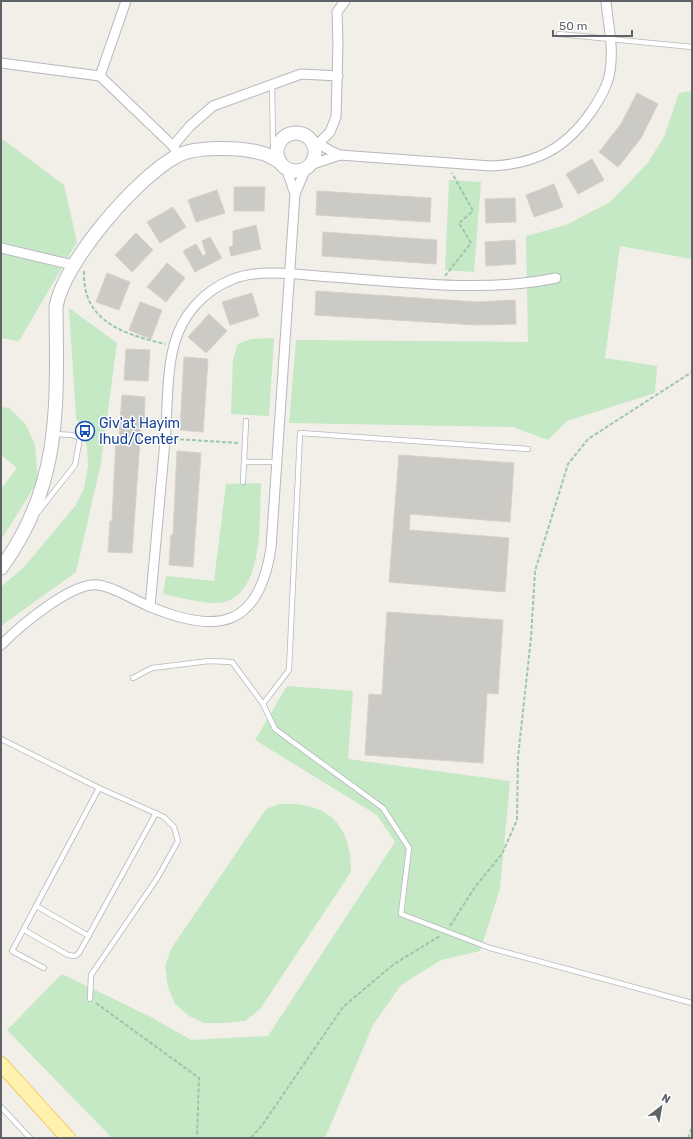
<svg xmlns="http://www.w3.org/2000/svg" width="693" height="1139" font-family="Rubik,sans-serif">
	<rect width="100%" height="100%" fill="#f1efe8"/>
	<g fill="#c5e8c5">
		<path d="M692,91v168l-72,-13 -15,112 52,8 -2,27 -88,28 -19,19 -35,-13 -224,-4 7,-83 232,2 -2,-106 40,-11 44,-23 37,-38 17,-27 15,-44z"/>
		<path d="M1,138l63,47 13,57 -58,99 -18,-3z"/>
		<path d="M449,180l32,2 -7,90 -29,-2z"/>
		<path d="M69,308l48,35 -16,120 -25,109 -75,54v-39l24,-21 51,-61 8,-17 4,-22 -1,-20 -11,-29z"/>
		<path d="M274,338l-5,78 -38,-2 2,-55 5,-15 13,-5z"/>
		<path d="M1,407l8,1 17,17 9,20 3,36 -37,59v-51l16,-21 -16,-13z"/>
		<path d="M261,483c-2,35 5,123 -49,120 -16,-1 -33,-6 -49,-9l3,-18 48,5 12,-97z"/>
		<path d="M287,686l66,5 -5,68 162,22 -10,108 -20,62 -39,9 -40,25 -28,40 -48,113h-213l-105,-108 55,-56 89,43 40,23 77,-4 127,-194 -18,-27 -122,-75z"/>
		<path d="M279,804c48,-2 72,19 72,68l-91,137 -15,12 -22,2h-19l-15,-7 -14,-12 -7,-17 -3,-21 6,-17 95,-140z"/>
	</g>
	<g fill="#cccac5" stroke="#d6d1c6">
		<path d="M637,93l21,11 -17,34 -23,29 -19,-15 22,-28z"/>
		<path d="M592,159l12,21 -26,14 -12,-20z"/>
		<path d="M554,184l9,23 -29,10 -8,-22z"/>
		<path d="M234,187h31l-1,24h-30z"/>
		<path d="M217,190l8,23 -29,9 -8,-22z"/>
		<path d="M317,191l114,7 -1,24 -114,-7z"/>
		<path d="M515,198l1,24 -30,1 -1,-24z"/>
		<path d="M173,207l13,20 -26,16 -13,-21z"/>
		<path d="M256,225l5,24 -30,7 -2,-9 4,-1v-15z"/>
		<path d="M323,232l114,8 -1,24 -114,-8z"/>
		<path d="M136,233l17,17 -21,22 -17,-17z"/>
		<path d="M210,237l12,21 -27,14 -12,-21 13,-7 7,12 3,-2 -4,-13z"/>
		<path d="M515,240l1,24 -30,2 -1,-24z"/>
		<path d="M167,263l18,15 -19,24 -19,-15z"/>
		<path d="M107,273l23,9 -11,28 -23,-8z"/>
		<path d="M316,291l161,11 38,-2 1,24 -39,1 -162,-10z"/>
		<path d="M252,293l7,23 -29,9 -8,-23z"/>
		<path d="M140,302l22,8 -11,29 -22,-9z"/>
		<path d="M209,314l18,17 -21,22 -18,-16z"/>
		<path d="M126,349l24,1 -2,31 -24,-1z"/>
		<path d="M184,357l24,2 -5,73 -23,-2z"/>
		<path d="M122,395l23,2 -1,30h-3l-9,126 -24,-1 2,-31h2l4,-84h3z"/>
		<path d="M177,451l24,2 -8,114 -24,-2 2,-30h2z"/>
		<path d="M399,455l115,8 -4,59 -100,-8 -1,16 100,8 -4,54 -116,-10z"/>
		<path d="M387,612l116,8 -5,74 -11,-1 -4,70 -118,-8 4,-61 13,1z"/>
	</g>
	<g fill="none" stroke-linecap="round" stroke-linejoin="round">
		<g stroke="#b5b8bc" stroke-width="6">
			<g id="lane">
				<path d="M559,34l133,13"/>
				<path d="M272,84l1,60"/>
				<path d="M244,462h33"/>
				<path d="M243,482l3,-61"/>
				<path d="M38,512l37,-47 5,-27 -8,-3 -17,-1"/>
				<path d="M133,678l19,-10 57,-7 23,1 31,42 12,25 108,79 26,40 -8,66 89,34 202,55"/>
				<path d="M263,704l26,-34 11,-237 228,16"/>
				<path d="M1,739l98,49 65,29 10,10 4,14 -20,36 -67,98 -1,24"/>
				<path d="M36,906l53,30"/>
				<path d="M24,930l44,25 7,1 4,-3 77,-140"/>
				<path d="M44,968l-32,-17 87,-163"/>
				<path d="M1,1107l29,31"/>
			</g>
		</g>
		<g stroke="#b5b8bc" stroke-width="11">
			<g id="street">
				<path d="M126,1l-26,75 73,70 5,9"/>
				<path d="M1,63l99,13"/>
				<path d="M309,138l22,13 9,4"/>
				<path d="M318,144l12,-12 6,-15 2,-73 -1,-32 8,-11"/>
				<path d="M173,146l17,-20 23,-20 88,-32 37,2"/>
				<path d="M310,165l30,-10 151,11c45,-2 74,-17 100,-54 8,-12 17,-26 19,-41 4,-23 -2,-47 -4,-70"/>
				<path d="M286,168l9,26"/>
				<path d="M1,248l72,17"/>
				<path d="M150,607c5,-55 10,-111 15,-166 3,-32 1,-65 9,-96 8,-30 29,-54 59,-66 29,-11 68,-4 98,-2 75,5 152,16 225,1"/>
				<path d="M1,645c18,-18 70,-63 97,-60 17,2 37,16 53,22 67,28 108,20 120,-59l24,-354 11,-26"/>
			</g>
		</g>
		<g stroke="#b6babf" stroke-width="15">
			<g id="secondary">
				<circle cx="296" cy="152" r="19"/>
				<path d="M1,568c61,-82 56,-164 55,-261 7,-44 81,-130 121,-151 18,-10 64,-9 84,-3 7,1 13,6 19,9"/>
			</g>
		</g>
		<g stroke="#f2c960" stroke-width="16">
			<path id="primary" d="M1,1064l67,74"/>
		</g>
		<g stroke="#9cc7a9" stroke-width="2" stroke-dasharray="4 2" stroke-linecap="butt">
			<path d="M84,271c-2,51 40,63 81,73"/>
			<path d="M445,276l26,-33 -12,-20 14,-12 -21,-38"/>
			<path d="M174,439l64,4"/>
			<path d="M450,926l25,-39 27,-33 15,-34 1,-63 13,-119 4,-67 33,-107 20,-25 104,-67"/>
			<path d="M96,1003l103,75 -2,60"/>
			<path d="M251,1138l12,-14 80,-117 51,-43 46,-28"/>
			<path d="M688,1138l4,-10"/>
		</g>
		<use href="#lane" stroke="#fff" stroke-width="4.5"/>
		<use href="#street" stroke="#fff" stroke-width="9"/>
		<use href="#secondary" stroke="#fff" stroke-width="13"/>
		<use href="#primary" stroke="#fff2af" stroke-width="14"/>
	</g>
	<defs>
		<g id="bus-ring" transform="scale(1)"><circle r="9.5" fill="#fff" stroke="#1a4fb4" stroke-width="1.5"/><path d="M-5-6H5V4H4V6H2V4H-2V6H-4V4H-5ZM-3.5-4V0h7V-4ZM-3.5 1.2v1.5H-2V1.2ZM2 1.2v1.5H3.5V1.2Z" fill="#1a4fb4"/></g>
	</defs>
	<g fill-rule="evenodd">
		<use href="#bus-ring" x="85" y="431"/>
	</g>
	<g text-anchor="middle" stroke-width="3" stroke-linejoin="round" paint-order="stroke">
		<g font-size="14" fill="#164399" stroke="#fff" text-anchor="start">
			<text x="99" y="428">Giv'at Hayim<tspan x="99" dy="16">Ihud/Center</tspan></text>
		</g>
	</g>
	<rect width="693" height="1139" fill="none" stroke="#5f6368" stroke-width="4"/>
	<g transform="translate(661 1107) rotate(31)" stroke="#ffffff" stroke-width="3" paint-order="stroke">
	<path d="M0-3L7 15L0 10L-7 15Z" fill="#5f6368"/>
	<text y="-6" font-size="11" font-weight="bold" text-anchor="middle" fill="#5f6368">N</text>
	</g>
	<path d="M553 30v6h79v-6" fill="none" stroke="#5f6368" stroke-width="2"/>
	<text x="559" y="30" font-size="12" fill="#5f6368" stroke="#ffffff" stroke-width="3" paint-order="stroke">50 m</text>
</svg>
